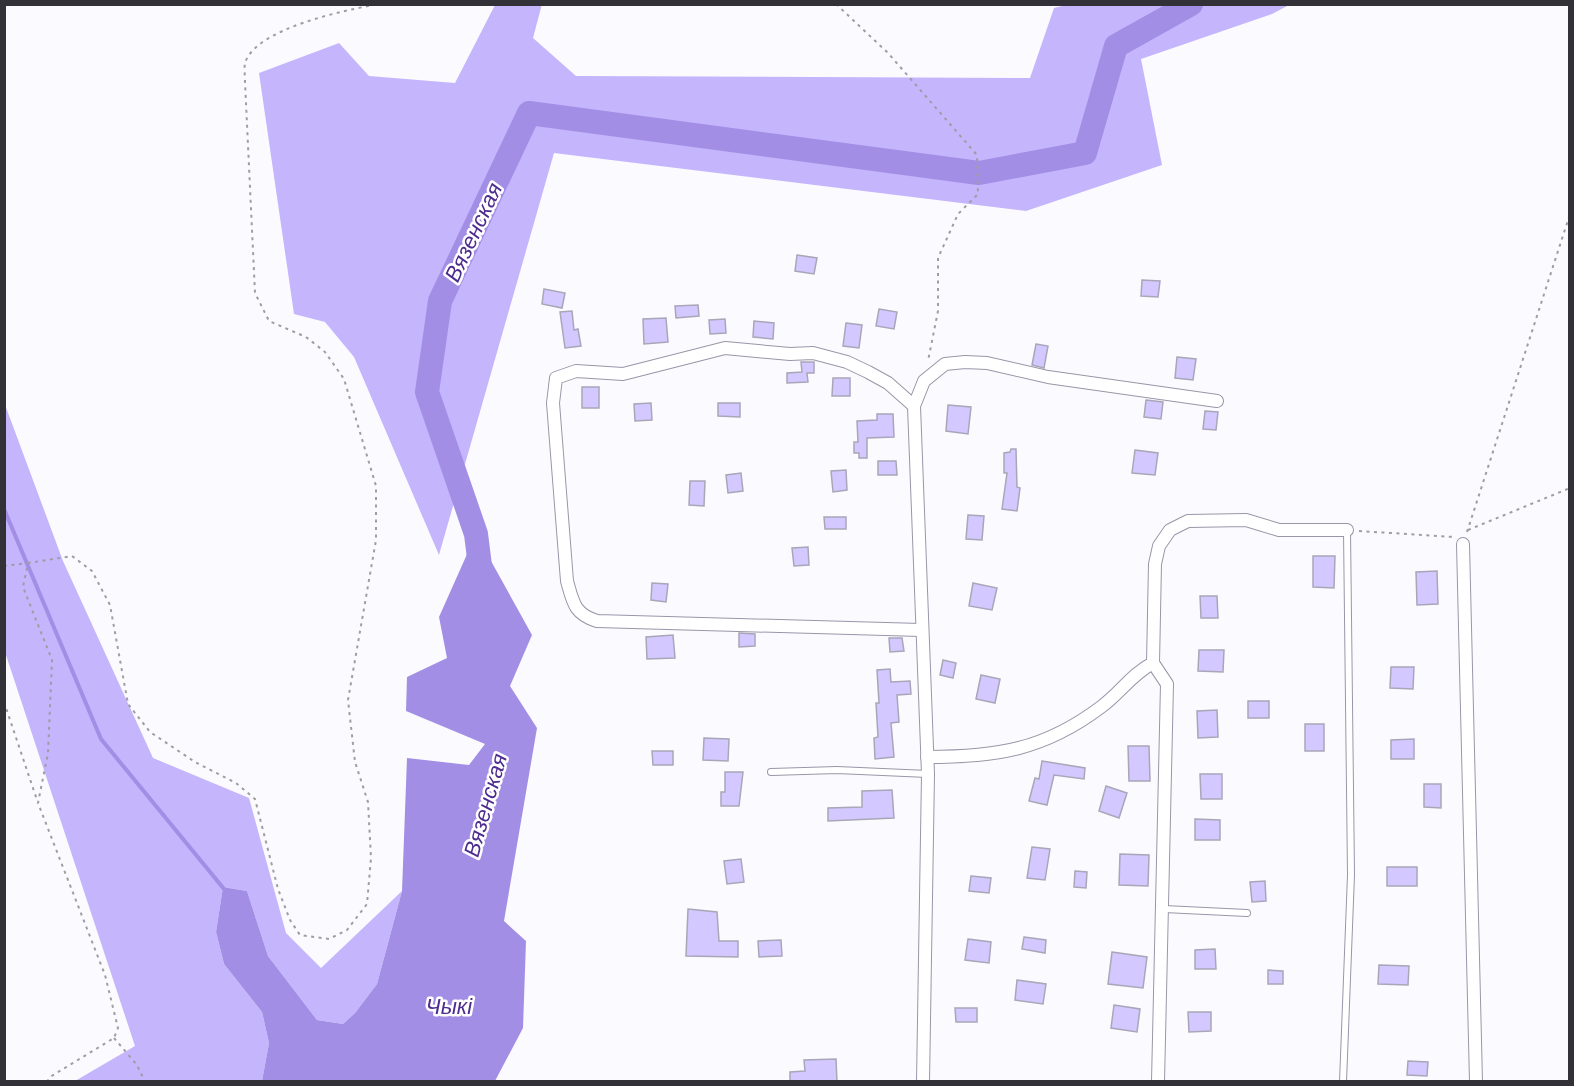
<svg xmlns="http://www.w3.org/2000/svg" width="1574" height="1086" font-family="'DM Sans',sans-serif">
	<rect width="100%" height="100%" fill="#fbfbff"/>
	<g fill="#c4b5fd">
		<path d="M542,4l-9,34 43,38 454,2 24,-70 16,-4 219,1 -17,9 -131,45 21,106 -136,46 -472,-58 -115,402 -85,-198 -29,-35 -31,-8 -35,-241 80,-30 30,33 86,7 40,-78z"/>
		<path d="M4,402l59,159 90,197 96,40 37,135 35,35 81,-77 -25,93 -22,29 -12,11 -26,-4 -49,-64 -21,-65 -24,-4 -7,45 8,32 38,48 7,31 -7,38h-187l60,-35 -130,-394z"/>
	</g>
	<path fill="#a38ee5" d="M476,534l56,101 -22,51 27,42 -33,193 22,20 -3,87 -28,53h-233l7,-38 -7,-31 -38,-48 -8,-32 7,-45 24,4 21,65 49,64 26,4 12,-11 22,-29 25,-93 5,-133 62,7 16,-21 -79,-33 1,-34 40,-19 -8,-41z"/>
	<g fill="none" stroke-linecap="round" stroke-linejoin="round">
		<path stroke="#a38ee5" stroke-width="4" d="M4,509l97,230 123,150"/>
		<path stroke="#a38ee5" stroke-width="24" d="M480,566l-4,-32 -49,-142 13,-91 89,-188 450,60 106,-20 31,-107 75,-42"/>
	</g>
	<g fill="#d3c8ff" stroke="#a9a6b8" stroke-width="1.5">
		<path d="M797,255l20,3 -3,16 -19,-3z"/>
		<path d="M1142,280l18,1 -2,16 -17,-1z"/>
		<path d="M544,289l21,4 -3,15 -20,-4z"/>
		<path d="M698,305l1,11 -23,2 -1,-12z"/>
		<path d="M879,309l18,3 -3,17 -18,-3z"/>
		<path d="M572,311l2,19 4,-1 3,17 -16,2 -5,-36z"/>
		<path d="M666,318l2,24 -24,2 -1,-25z"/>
		<path d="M725,319l1,14 -16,1 -1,-14z"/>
		<path d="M754,321l20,2 -1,16 -20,-2z"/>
		<path d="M846,323l16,2 -3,23 -16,-2z"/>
		<path d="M1036,344l12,2 -4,22 -12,-3z"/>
		<path d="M1177,357l19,2 -3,21 -18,-2z"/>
		<path d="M801,362h13v11h-7l1,9 -21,1v-10l15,-1z"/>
		<path d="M833,378h17v18h-18z"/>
		<rect x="582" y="387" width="17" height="21"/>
		<path d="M1146,400l17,2 -2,17 -17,-2z"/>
		<path d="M651,403l1,17 -17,1 -1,-17z"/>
		<path d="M718,403h22v14l-22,-1z"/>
		<path d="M948,405l23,2 -3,27 -22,-3z"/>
		<path d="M1205,411l13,1 -2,18 -13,-1z"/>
		<path d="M877,414h16l1,23 -27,1v20h-8v-5h-5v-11h4l-1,-21 20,-1z"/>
		<path d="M1011,449h5l1,38 3,1 -3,23 -15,-2 5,-36h-3v-20l6,-1z"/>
		<path d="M1135,450l23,3 -3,22 -23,-2z"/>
		<path d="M878,461h18l1,14h-19z"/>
		<path d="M846,470l1,20 -14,2 -2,-21z"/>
		<path d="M741,473l2,18 -15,2 -2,-18z"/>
		<path d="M690,481h15l-1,25 -15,-1z"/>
		<path d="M968,515l16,1 -2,24 -16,-1z"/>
		<path d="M824,517h22v12h-21z"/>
		<path d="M808,547l1,18 -15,1 -2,-18z"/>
		<path d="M1313,556h22l-1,32 -21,-1z"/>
		<path d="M1437,571l1,33 -21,1 -1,-33z"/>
		<path d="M652,583l16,1 -2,18 -15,-2z"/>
		<path d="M973,583l24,5 -5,22 -23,-4z"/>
		<path d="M1200,596h17l1,22h-17z"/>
		<path d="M739,633l16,1v12l-16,1z"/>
		<path d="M673,635l2,23 -28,1 -1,-22z"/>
		<path d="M889,638h13l2,13 -14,1z"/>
		<path d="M1199,650h25l-1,22 -25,-1z"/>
		<path d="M943,660l13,3 -3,15 -13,-3z"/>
		<path d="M1391,667h23l-1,22 -23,-1z"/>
		<path d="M890,669l1,13 19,-1 1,13 -14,1 2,27 -8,1 3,34 -19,2 -1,-21 4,-1 -2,-34h3l-2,-33z"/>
		<path d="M981,675l19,4 -5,24 -19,-4z"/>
		<rect x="1248" y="701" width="21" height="17"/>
		<path d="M1217,710l1,27 -20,1 -1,-27z"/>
		<rect x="1305" y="724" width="19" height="27"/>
		<path d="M704,738l25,1 -1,22 -25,-1z"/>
		<path d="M1414,739v20h-23v-19z"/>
		<path d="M1128,746h21l1,35h-21z"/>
		<path d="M652,751h21v14h-20z"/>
		<path d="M1042,761l43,7 -1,11 -30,-4 -7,30 -18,-4 6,-23 4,1z"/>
		<path d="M725,772h18l-4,34h-18v-14h4z"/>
		<path d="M1200,774h22v25h-21z"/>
		<path d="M1424,784h17v24l-17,-1z"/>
		<path d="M1106,786l21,7 -8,25 -20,-7z"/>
		<path d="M892,790l2,28 -66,3v-13l34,-1v-16z"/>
		<path d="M1195,819l25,1v20h-25z"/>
		<path d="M1032,847l18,2 -5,31 -18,-2z"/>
		<path d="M1120,854l29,1 -1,31 -29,-1z"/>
		<path d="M741,859l3,23 -17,2 -3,-23z"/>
		<rect x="1387" y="867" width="30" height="19"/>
		<path d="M1075,871l12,1 -1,16 -12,-1z"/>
		<path d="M971,876l20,2 -2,15 -20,-2z"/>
		<path d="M1265,881l1,20 -14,1 -2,-20z"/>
		<path d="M688,909l29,3 2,29h19v16l-52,-1z"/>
		<path d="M1024,937l22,3 -1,13 -23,-4z"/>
		<path d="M968,939l23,3 -2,21 -24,-3z"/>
		<path d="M781,940l1,16 -23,1 -1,-16z"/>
		<path d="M1215,949l1,20h-21v-19z"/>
		<path d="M1112,952l35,5 -4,31 -35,-4z"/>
		<path d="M1379,965l30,1 -1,19 -30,-1z"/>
		<path d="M1268,970l15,1v13h-15z"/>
		<path d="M1017,980l29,4 -3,20 -28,-4z"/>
		<path d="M1114,1005l26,4 -3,23 -26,-4z"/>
		<path d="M955,1008h22v14h-21z"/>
		<path d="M1188,1012h23v19l-22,1z"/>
		<path d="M836,1059l1,23h-47v-10l15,-1 -1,-11z"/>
		<path d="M1408,1061l20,1 -1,14 -20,-1z"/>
	</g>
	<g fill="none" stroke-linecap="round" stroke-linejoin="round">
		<g stroke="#9996a8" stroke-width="8">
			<g id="lane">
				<path d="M771,772l66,-2 91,4"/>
				<path d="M1164,909l83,4"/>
				<path d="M1343,1082l8,-207 -4,-345"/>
			</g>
		</g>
		<g stroke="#9996a8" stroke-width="14">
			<g id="street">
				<path d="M914,406l-26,-23 -20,-11 -21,-10 -34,-9 -23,1 -65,-6 -102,26 -47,-3 -20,7 -3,25 14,178c6,21 7,33 30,40l324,9"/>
				<path d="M1463,544l13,538"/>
				<path d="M927,757c69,0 117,-7 174,-50 19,-14 31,-33 52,-44"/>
				<path d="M923,1082l5,-308 -14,-368 10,-25 21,-17 20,-2 22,1 61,14 169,24"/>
				<path d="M1158,1082l9,-398 -14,-21 2,-99 4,-18 11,-16 18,-9 58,-1 33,10h68"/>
			</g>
		</g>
		<g stroke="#9d9da2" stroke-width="2" stroke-dasharray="3 4.5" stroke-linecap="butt">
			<path d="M836,4l52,49 89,102 1,39 -20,20 -20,44v53l-10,50"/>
			<path d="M1468,530l102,-42"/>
			<path d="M1359,531l95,6"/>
			<path d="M1467,532l103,-318"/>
			<path d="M4,566l24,-3"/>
			<path d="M4,702l33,98"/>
			<path d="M114,1038l23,27 8,17"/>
			<path d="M47,1082l3,-5 64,-39 4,-10 -13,-53 -67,-172 10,-50 4,-93 -29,-73 5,-24 44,-7 20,15 18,34 18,99 22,28 45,30 41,21 19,16 23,90 12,31 10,15 29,4 18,-9 20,-26 4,-46 -3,-56 -13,-40 -7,-62 28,-160v-54l-32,-107 -19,-27 -19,-15 -37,-16 -14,-28 -10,-211c0,-5 -1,-14 0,-19 11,-35 101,-53 134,-59"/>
		</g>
		<use href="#lane" stroke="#fff" stroke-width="6"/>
		<use href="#street" stroke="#fff" stroke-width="12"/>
	</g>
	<g text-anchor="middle" stroke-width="5" stroke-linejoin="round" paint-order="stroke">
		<g font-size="22" font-style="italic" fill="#4d2b8f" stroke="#fff">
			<text transform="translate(473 232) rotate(-65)" y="8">Вязенская</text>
			<text transform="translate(485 805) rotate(-74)" y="8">Вязенская</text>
			<text x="449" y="1014">Чыкі</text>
		</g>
	</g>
	<rect width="1574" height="1086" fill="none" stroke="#323138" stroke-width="12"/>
</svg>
